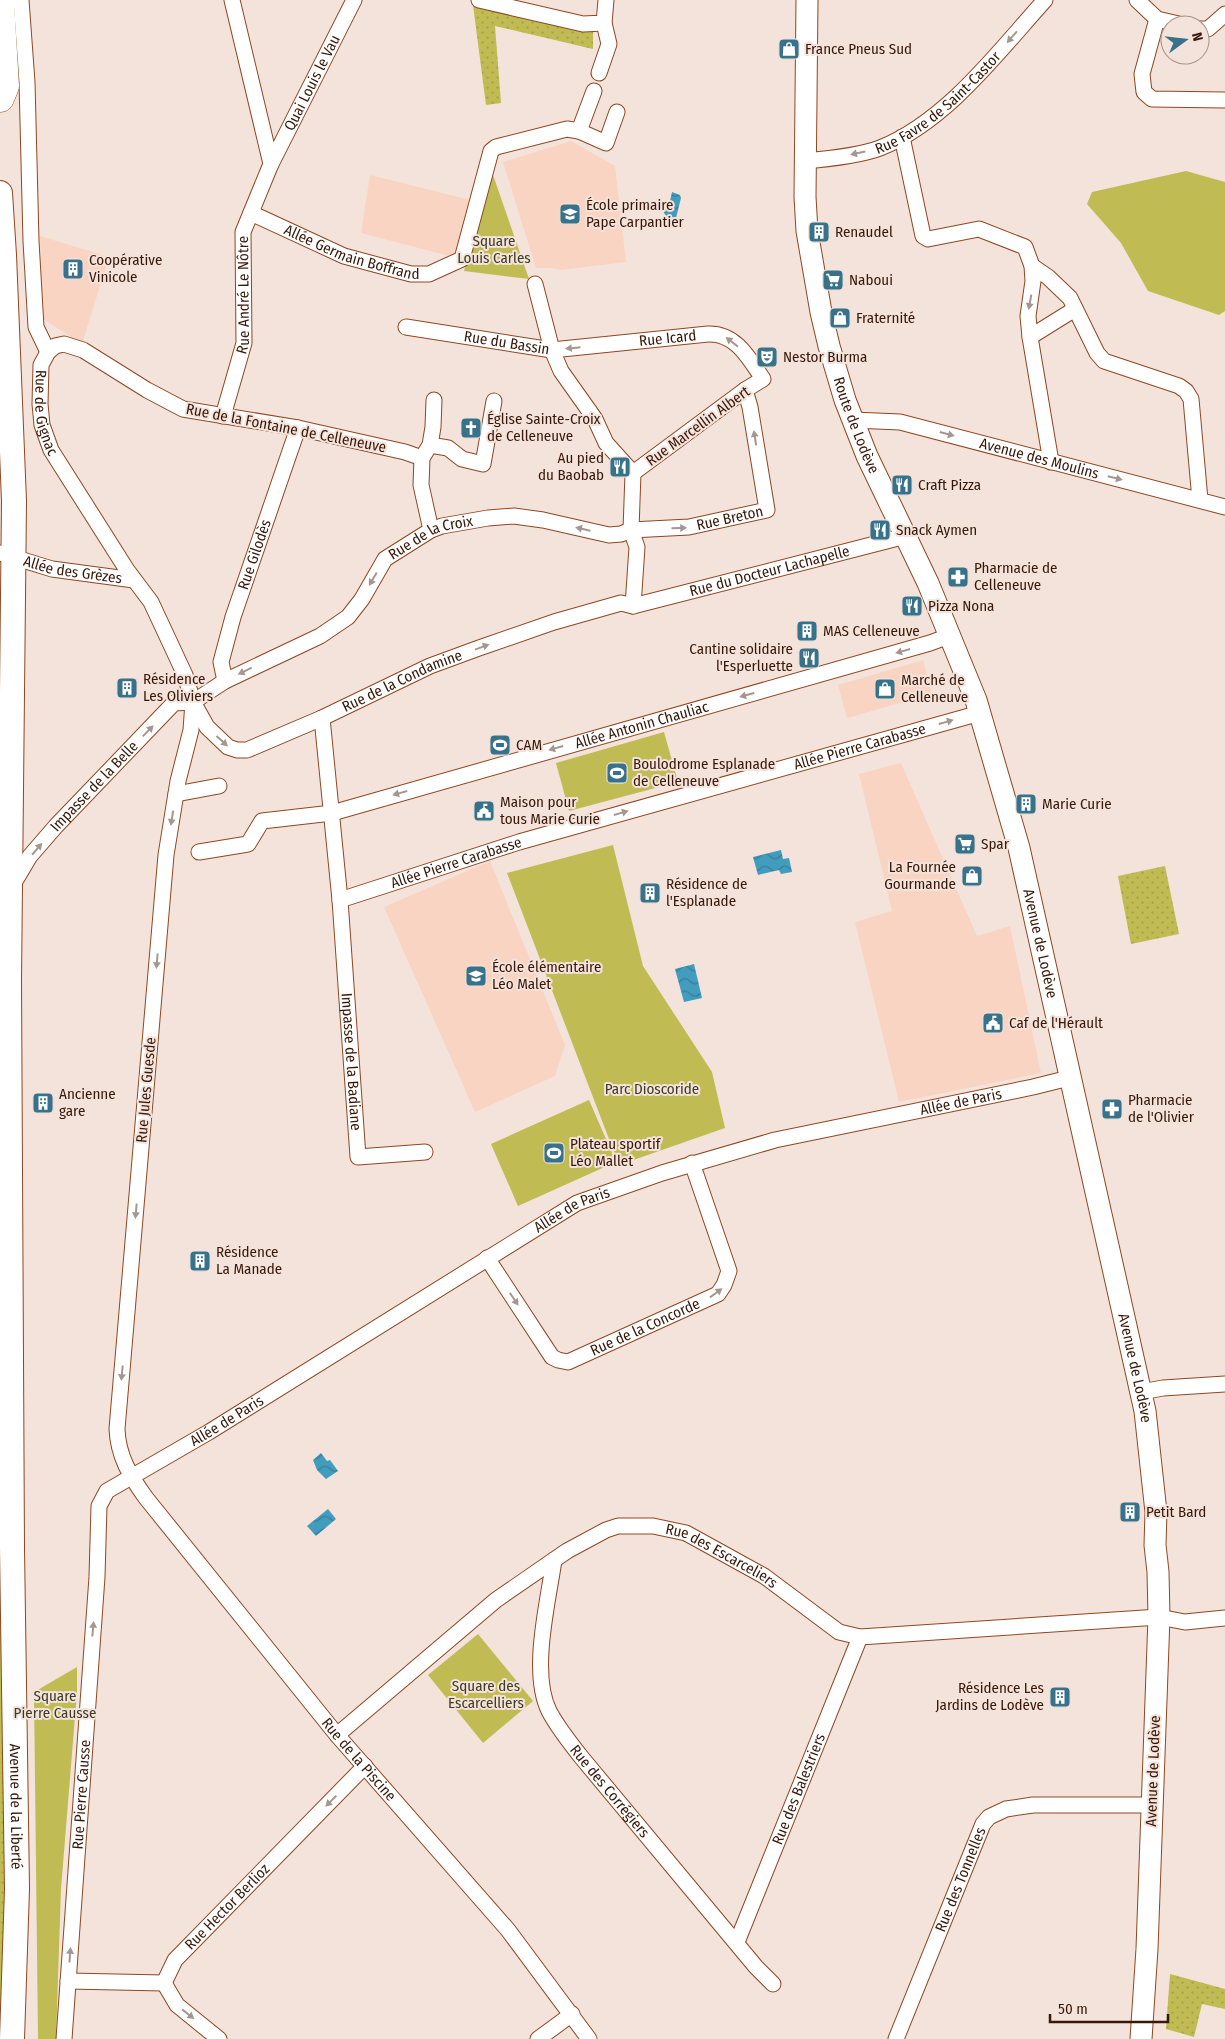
<svg xmlns="http://www.w3.org/2000/svg" width="1225" height="2039" font-family="'Fira Sans Condensed',sans-serif">
	<defs>
		<pattern id="grass-dots" width="8" height="8" patternUnits="userSpaceOnUse" patternTransform="scale(1.25)"><rect width="8" height="8" fill="#c0bb52"/><path d="M2 2h.1M6 6h.1" fill="none" stroke="#a6a046" stroke-width="1.8" stroke-linecap="round"/></pattern>
		<pattern id="water-waves" width="16" height="10" patternUnits="userSpaceOnUse" patternTransform="scale(1.25)"><rect width="16" height="10" fill="#419cbe"/><path d="M0 5q4-4 8 0t8 0" fill="none" stroke="#377e99"/></pattern>
	</defs>
	<rect width="100%" height="100%" fill="#f4e3db"/>
	<g fill="#f9d4c3">
		<path d="M571,141l44,25 11,96 -65,8 -11,-2h-14l-33,-106z"/>
		<path d="M370,175l104,26 -17,57 -96,-25z"/>
		<path d="M40,236l69,21 -27,87 -39,-25z"/>
		<path d="M923,660l9,34 -85,24 -9,-33z"/>
		<path d="M901,763l76,173 33,-10 31,147 -142,29 -44,-180 37,-11 -33,-137z"/>
		<path d="M490,861l75,184 -10,31 -80,36 -91,-205z"/>
	</g>
	<g fill="url(#grass-dots)">
		<path d="M473,5l120,25v19l-98,-23 6,77 -15,2z"/>
		<path d="M1165,866l14,68 -48,10 -13,-68z"/>
		<path d="M0,1264l7,775h-7z"/>
		<path d="M1170,1974l55,15v20l-23,-5 -8,33 -28,-8z"/>
	</g>
	<g fill="#c0bb52">
		<path d="M1186,171l39,11v129l-6,4 -71,-24 -27,-48 -34,-39 5,-12z"/>
		<path d="M492,172l37,107 -65,-8z"/>
		<path d="M664,732l14,50 -109,29 -13,-48z"/>
		<path d="M613,845l30,121 69,106 13,56 -106,37 -112,-292z"/>
		<path d="M589,1100l27,62 -98,44 -27,-62z"/>
		<path d="M478,1634l55,67 -50,42 -55,-68z"/>
		<path d="M77,1667v25l-16,197 -5,150h-18l-4,-347z"/>
	</g>
	<g fill="url(#water-waves)">
		<path d="M672,192l8,3 1,3 -5,20 -10,-2 -3,-5 2,-7 5,-3z"/>
		<path d="M781,850l2,9 6,-1 3,14 -11,2 -2,-4 -21,5 -5,-18z"/>
		<path d="M694,964l8,34 -18,4 -9,-33z"/>
		<path d="M321,1453l6,8 3,-1 8,11 -12,8 -9,-9 -4,-10z"/>
		<path d="M328,1509l8,10 -20,17 -9,-10z"/>
	</g>
	<g fill="none" stroke-linecap="round" stroke-linejoin="round">
		<g stroke="#8e4720" stroke-width="17">
			<g id="street">
				<path d="M21,0l6,82 4,159 5,86 12,25"/>
				<path d="M479,0l104,24 21,-1 2,-23"/>
				<path d="M1137,0l20,19 26,6"/>
				<path d="M1157,19l-15,55 2,18 8,7 73,1"/>
				<path d="M1200,29h8l17,-15"/>
				<path d="M599,73l10,-29 -5,-21"/>
				<path d="M579,131l15,-40"/>
				<path d="M902,137l21,99 5,3 51,-10 46,18 7,19 1,15 -5,35 2,21 21,125"/>
				<path id="s1" d="M805,161c23,-2 54,-5 75,-13 67,-27 118,-96 165,-148"/>
				<path id="s2" d="M271,164l83,-164"/>
				<path id="s3" d="M251,213l93,43 67,18h18l33,-15 29,-108 5,-4 71,-18 12,2 27,12 11,-31"/>
				<path d="M1032,266l16,11 22,21 27,55 7,8 75,25 7,5 5,8 9,101"/>
				<path d="M535,284l17,66 9,21 34,48 11,24 27,30"/>
				<path id="s4" d="M406,327l146,23 156,-16c28,-1 41,24 55,45l-18,11 -112,83"/>
				<path d="M1030,337l45,-28"/>
				<path id="s5" d="M223,416l21,-73 -1,-111 28,-68 -39,-164"/>
				<path id="s6" d="M853,420l47,2 325,85"/>
				<path d="M430,445l18,3 14,11 21,5 11,-63"/>
				<path id="s7" d="M422,458l-17,-6 -107,-24 -115,-19 -36,-19 -64,-40 -19,-6 -9,2 -7,6 -7,13 -1,39 2,21 9,25 76,120 24,32 34,73 8,27 14,25 21,20 9,3h10l75,-32 108,-52 49,-18 75,-26 67,-19 12,3 273,-70"/>
				<path d="M633,473l-2,57 6,17 -4,59"/>
				<path d="M431,530l-10,-45 1,-27 8,-13 3,-18 1,-27"/>
				<path id="s8" d="M0,553l52,16 82,11"/>
				<path id="s9" d="M225,681l-4,-19 12,-45 65,-189"/>
				<path id="s10" d="M193,702l-2,28 -13,51 -12,74 -49,574c1,27 13,47 29,69l191,237 171,195 81,109"/>
				<path id="s11" d="M322,718l18,182 18,257 67,-5"/>
				<path d="M176,794l43,-8"/>
				<path id="s12" d="M199,852l49,-8 14,-23 70,-8 598,-170 19,-7"/>
				<path id="s13" d="M11,888l19,-32 26,-30 118,-123 19,-1 32,-21 95,-45 28,-19 14,-18 23,-40 46,-29 11,-4 46,-8 26,-2 29,4 66,15 12,-1 10,-4 58,-3 78,-17 -17,-103 -5,-17"/>
				<path id="s14" d="M340,900l179,-58 461,-129"/>
				<path id="s15" d="M487,1258l65,99 6,3 10,2 150,-68 6,-9 5,-14 -37,-108"/>
				<path d="M1141,1392l22,-4 62,-4"/>
				<path id="s16" d="M554,1560c-6,43 -24,112 -5,151 9,17 21,32 33,47l174,209 17,17"/>
				<path id="s17" d="M337,1735l159,-135 71,-49 39,-21 12,-4h35l33,7 78,43 75,56 21,5 299,-20 26,5 40,-4"/>
				<path id="s18" d="M737,1942l123,-305"/>
				<path d="M68,1981l96,2"/>
				<path id="s19" d="M164,1983l11,-23 190,-194"/>
				<path d="M164,1983l13,22 42,34"/>
				<path id="s20" d="M64,2039l33,-462 2,-71 8,-15 102,-59 368,-229 85,-30 113,-33 258,-53 36,-9"/>
				<path d="M538,2039l34,-25"/>
				<path id="s21" d="M896,2039l87,-215 6,-7 17,-8 27,-4h119"/>
			</g>
		</g>
		<g stroke="#8e4720" stroke-width="23">
			<g id="secondary">
				<path id="s22" d="M807,0l-2,197 2,34 14,81 8,34 16,54 22,56 61,127 48,117 43,148 126,563 11,101 -1,33 3,27 1,45 -12,332 -6,90"/>
			</g>
		</g>
		<g stroke="#8e4720" stroke-width="26">
			<g id="primary">
				<path id="s23" d="M0,193l4,62 10,246 -5,480 3,567 5,341 -5,150"/>
			</g>
		</g>
		<g stroke="#8e4720" stroke-width="29">
			<path id="highway" d="M0,2l5,84 -5,12"/>
		</g>
		<use href="#street" stroke="#fff" stroke-width="15"/>
		<use href="#secondary" stroke="#fff" stroke-width="21"/>
		<use href="#primary" stroke="#fff" stroke-width="24"/>
		<use href="#highway" stroke="#fff" stroke-width="28"/>
	</g>
	<defs><path id="oneway-solid" d="M-6-.8H1V-3.2L6.5 0L1 3.2V.8H-6Z" transform="scale(1.25)"/></defs>
	<g fill="#a59790">
		<use href="#oneway-solid" transform="translate(1012 37) rotate(131)"/>
		<use href="#oneway-solid" transform="translate(858 153) rotate(168)"/>
		<use href="#oneway-solid" transform="translate(1030 302) rotate(100)"/>
		<use href="#oneway-solid" transform="translate(732 342) rotate(-142)"/>
		<use href="#oneway-solid" transform="translate(573 348) rotate(174)"/>
		<use href="#oneway-solid" transform="translate(947 434) rotate(15)"/>
		<use href="#oneway-solid" transform="translate(755 438) rotate(-99)"/>
		<use href="#oneway-solid" transform="translate(1115 478) rotate(14)"/>
		<use href="#oneway-solid" transform="translate(679 528) rotate(-2)"/>
		<use href="#oneway-solid" transform="translate(583 529) rotate(-167)"/>
		<use href="#oneway-solid" transform="translate(373 579) rotate(120)"/>
		<use href="#oneway-solid" transform="translate(482 647) rotate(-20)"/>
		<use href="#oneway-solid" transform="translate(903 651) rotate(164)"/>
		<use href="#oneway-solid" transform="translate(245 671) rotate(154)"/>
		<use href="#oneway-solid" transform="translate(747 695) rotate(165)"/>
		<use href="#oneway-solid" transform="translate(946 722) rotate(-16)"/>
		<use href="#oneway-solid" transform="translate(148 731) rotate(-46)"/>
		<use href="#oneway-solid" transform="translate(222 741) rotate(42)"/>
		<use href="#oneway-solid" transform="translate(556 748) rotate(164)"/>
		<use href="#oneway-solid" transform="translate(400 793) rotate(164)"/>
		<use href="#oneway-solid" transform="translate(621 813) rotate(-16)"/>
		<use href="#oneway-solid" transform="translate(172 818) rotate(99)"/>
		<use href="#oneway-solid" transform="translate(37 849) rotate(-50)"/>
		<use href="#oneway-solid" transform="translate(157 961) rotate(95)"/>
		<use href="#oneway-solid" transform="translate(136 1211) rotate(95)"/>
		<use href="#oneway-solid" transform="translate(716 1293) rotate(-36)"/>
		<use href="#oneway-solid" transform="translate(514 1299) rotate(56)"/>
		<use href="#oneway-solid" transform="translate(122 1373) rotate(95)"/>
		<use href="#oneway-solid" transform="translate(93 1629) rotate(-85)"/>
		<use href="#oneway-solid" transform="translate(331 1801) rotate(135)"/>
		<use href="#oneway-solid" transform="translate(70 1955) rotate(-86)"/>
		<use href="#oneway-solid" transform="translate(188 2014) rotate(38)"/>
	</g>
	<defs>
		<g id="shop-square" transform="scale(1.125)"><rect x="-9" y="-9" width="18" height="18" rx="4" fill="#37728a" stroke="#f4e3db"/><path d="M-5-2.5h2.3a2.7 3.5 0 0 1 5.4 0H5L5.5 6h-11ZM-1.5-2.5h3a1.5 2.3 0 0 0-3 0Z" fill="#fff"/></g>
		<g id="school-square" transform="scale(1.125)"><rect x="-9" y="-9" width="18" height="18" rx="4" fill="#37728a" stroke="#f4e3db"/><path d="M0-5L7-2L0 1L-7-2ZM-4 1L0 2.5L4 1V4Q0 6-4 4Z" fill="#fff"/></g>
		<g id="building-square" transform="scale(1.125)"><rect x="-9" y="-9" width="18" height="18" rx="4" fill="#37728a" stroke="#f4e3db"/><path d="M-4-6H4V6H1V3H-1V6H-4ZM-2.5-4.3h1.7v1.8h-1.7ZM.8-4.3h1.7v1.8H.8ZM-2.5-1h1.7V.8h-1.7ZM.8-1h1.7V.8H.8Z" fill="#fff"/></g>
		<g id="supermarket-square" transform="scale(1.125)"><rect x="-9" y="-9" width="18" height="18" rx="4" fill="#37728a" stroke="#f4e3db"/><path d="M-6-5.5h2.5l.6 2H6L4.5 2H-2.5L-4.4-4H-6ZM-1.5 3.2a1.3 1.3 0 1 0 .1 0ZM3 3.2a1.3 1.3 0 1 0 .1 0Z" fill="#fff"/></g>
		<g id="theatre-square" transform="scale(1.125)"><rect x="-9" y="-9" width="18" height="18" rx="4" fill="#37728a" stroke="#f4e3db"/><path d="M-5-5.5Q0-4 5-5.5V0Q5 5 0 6Q-5 5-5 0ZM-3.3-2.5H-1v1.5H-3.3ZM1-2.5H3.3v1.5H1ZM-2.8 1Q0 5.5 2.8 1Z" fill="#fff"/></g>
		<g id="church-square" transform="scale(1.125)"><rect x="-9" y="-9" width="18" height="18" rx="4" fill="#37728a" stroke="#f4e3db"/><path d="M-1.2-6h2.4v3.5h3.3v2.4h-3.3V6h-2.4V-.1h-3.3v-2.4h3.3Z" fill="#fff"/></g>
		<g id="restaurant-square" transform="scale(1.125)"><rect x="-9" y="-9" width="18" height="18" rx="4" fill="#37728a" stroke="#f4e3db"/><path d="M-5-6h1v4h1v-4h1v4h1v-4h1v5L-1.5 .5V6h-2V.5L-5-1ZM5-6V6H3V1.5H1.5Q1.5-4 5-6Z" fill="#fff"/></g>
		<g id="pharmacy-square" transform="scale(1.125)"><rect x="-9" y="-9" width="18" height="18" rx="4" fill="#37728a" stroke="#f4e3db"/><path d="M-2-6h4v4h4v4h-4v4h-4v-4h-4v-4h4Z" fill="#fff"/></g>
		<g id="stadium-square" transform="scale(1.125)"><rect x="-9" y="-9" width="18" height="18" rx="4" fill="#37728a" stroke="#f4e3db"/><path d="M0-5a6.5 5 0 1 0 0 10a6.5 5 0 1 0 0-10ZM-3.5-1.8h7v3.6h-7Z" fill="#fff"/></g>
		<g id="civic-square" transform="scale(1.125)"><rect x="-9" y="-9" width="18" height="18" rx="4" fill="#37728a" stroke="#f4e3db"/><path d="M-.6-6.5H3V-4.5H.6V-3L4-1V1h2V6H-6V1h2V-1L-.6-3ZM-1.2 2.5V6h2.4V2.5Z" fill="#fff"/></g>
	</defs>
	<g fill-rule="evenodd">
		<use href="#shop-square" x="789" y="49"/>
		<use href="#school-square" x="570" y="214"/>
		<use href="#building-square" x="819" y="232"/>
		<use href="#building-square" x="73" y="269"/>
		<use href="#supermarket-square" x="833" y="280"/>
		<use href="#shop-square" x="840" y="318"/>
		<use href="#theatre-square" x="767" y="357"/>
		<use href="#church-square" x="471" y="428"/>
		<use href="#restaurant-square" x="620" y="467"/>
		<use href="#restaurant-square" x="902" y="485"/>
		<use href="#restaurant-square" x="880" y="530"/>
		<use href="#pharmacy-square" x="958" y="577"/>
		<use href="#restaurant-square" x="912" y="606"/>
		<use href="#building-square" x="807" y="631"/>
		<use href="#restaurant-square" x="809" y="658"/>
		<use href="#building-square" x="127" y="688"/>
		<use href="#shop-square" x="885" y="689"/>
		<use href="#stadium-square" x="500" y="745"/>
		<use href="#stadium-square" x="617" y="773"/>
		<use href="#building-square" x="1026" y="804"/>
		<use href="#civic-square" x="484" y="811"/>
		<use href="#supermarket-square" x="965" y="844"/>
		<use href="#shop-square" x="972" y="876"/>
		<use href="#building-square" x="650" y="893"/>
		<use href="#school-square" x="476" y="976"/>
		<use href="#civic-square" x="993" y="1023"/>
		<use href="#building-square" x="43" y="1103"/>
		<use href="#pharmacy-square" x="1112" y="1109"/>
		<use href="#stadium-square" x="554" y="1153"/>
		<use href="#building-square" x="200" y="1261"/>
		<use href="#building-square" x="1130" y="1512"/>
		<use href="#building-square" x="1060" y="1697"/>
	</g>
	<g text-anchor="middle" stroke-width="4" stroke-linejoin="round" paint-order="stroke">
		<g font-size="15" fill="#371809" stroke="#f4e3db" text-anchor="start">
			<text x="805" y="54">France Pneus Sud</text>
			<text x="586" y="210">École primaire<tspan x="586" dy="17">Pape Carpantier</tspan></text>
			<text x="835" y="237">Renaudel</text>
			<text x="89" y="265">Coopérative<tspan x="89" dy="17">Vinicole</tspan></text>
			<text x="849" y="285">Naboui</text>
			<text x="856" y="323">Fraternité</text>
			<text x="783" y="362">Nestor Burma</text>
			<text x="487" y="424">Église Sainte-Croix<tspan x="487" dy="17">de Celleneuve</tspan></text>
			<text x="604" y="463" text-anchor="end">Au pied<tspan x="604" dy="17">du Baobab</tspan></text>
			<text x="918" y="490">Craft Pizza</text>
			<text x="896" y="535">Snack Aymen</text>
			<text x="974" y="573">Pharmacie de<tspan x="974" dy="17">Celleneuve</tspan></text>
			<text x="928" y="611">Pizza Nona</text>
			<text x="823" y="636">MAS Celleneuve</text>
			<text x="793" y="654" text-anchor="end">Cantine solidaire<tspan x="793" dy="17">l'Esperluette</tspan></text>
			<text x="143" y="684">Résidence<tspan x="143" dy="17">Les Oliviers</tspan></text>
			<text x="901" y="685">Marché de<tspan x="901" dy="17">Celleneuve</tspan></text>
			<text x="516" y="750">CAM</text>
			<text x="633" y="769">Boulodrome Esplanade<tspan x="633" dy="17">de Celleneuve</tspan></text>
			<text x="500" y="807">Maison pour<tspan x="500" dy="17">tous Marie Curie</tspan></text>
			<text x="1042" y="809">Marie Curie</text>
			<text x="981" y="849">Spar</text>
			<text x="956" y="872" text-anchor="end">La Fournée<tspan x="956" dy="17">Gourmande</tspan></text>
			<text x="666" y="889">Résidence de<tspan x="666" dy="17">l'Esplanade</tspan></text>
			<text x="492" y="972">École élémentaire<tspan x="492" dy="17">Léo Malet</tspan></text>
			<text x="1009" y="1028">Caf de l'Hérault</text>
			<text x="59" y="1099">Ancienne<tspan x="59" dy="17">gare</tspan></text>
			<text x="1128" y="1105">Pharmacie<tspan x="1128" dy="17">de l'Olivier</tspan></text>
			<text x="570" y="1149">Plateau sportif<tspan x="570" dy="17">Léo Mallet</tspan></text>
			<text x="216" y="1257">Résidence<tspan x="216" dy="17">La Manade</tspan></text>
			<text x="1146" y="1517">Petit Bard</text>
			<text x="1044" y="1693" text-anchor="end">Résidence Les<tspan x="1044" dy="17">Jardins de Lodève</tspan></text>
		</g>
		<g font-size="15" fill="#371809" stroke="#f4e3db">
			<text dy="5" stroke="none"><textPath href="#s2" startOffset="91">Quai Louis le Vau</textPath></text>
			<text dy="5" stroke="none"><textPath href="#s1" startOffset="150">Rue Favre de Saint-Castor</textPath></text>
			<text dy="5" stroke="none"><textPath href="#s3" startOffset="109">Allée Germain Boffrand</textPath></text>
			<text dy="5" stroke="none"><textPath href="#s5" startOffset="124">Rue André Le Nôtre</textPath></text>
			<text dy="5" stroke="none"><textPath href="#s4" startOffset="264">Rue Icard</textPath></text>
			<text dy="5" stroke="none"><textPath href="#s4" startOffset="102">Rue du Bassin</textPath></text>
			<text dy="5" stroke="none"><textPath href="#s7" startOffset="462">Rue de Gignac</textPath></text>
			<text transform="translate(698 426) rotate(-36)" y="5">Rue Marcellin Albert</text>
			<text dy="5" stroke="none"><textPath href="#s22" startOffset="432">Route de Lodève</textPath></text>
			<text transform="translate(286 428) rotate(11)" y="5">Rue de la Fontaine de Celleneuve</text>
			<text dy="5" stroke="none"><textPath href="#s6" startOffset="191">Avenue des Moulins</textPath></text>
			<text dy="5" stroke="none"><textPath href="#s13" startOffset="871">Rue Breton</textPath></text>
			<text dy="5" stroke="none"><textPath href="#s13" startOffset="564">Rue de la Croix</textPath></text>
			<text dy="5" stroke="none"><textPath href="#s9" startOffset="132">Rue Gilodès</textPath></text>
			<text dy="5" stroke="none"><textPath href="#s8" startOffset="75">Allée des Grèzes</textPath></text>
			<text dy="5" stroke="none"><textPath href="#s7" startOffset="1424">Rue du Docteur Lachapelle</textPath></text>
			<text dy="5" stroke="none"><textPath href="#s7" startOffset="1038">Rue de la Condamine</textPath></text>
			<text dy="5" stroke="none"><textPath href="#s12" startOffset="469">Allée Antonin Chauliac</textPath></text>
			<text dy="5" stroke="none"><textPath href="#s14" startOffset="542">Allée Pierre Carabasse</textPath></text>
			<text dy="5" stroke="none"><textPath href="#s13" startOffset="132">Impasse de la Belle</textPath></text>
			<text dy="5" stroke="none"><textPath href="#s14" startOffset="122">Allée Pierre Carabasse</textPath></text>
			<text dy="5" stroke="none"><textPath href="#s22" startOffset="984">Avenue de Lodève</textPath></text>
			<text dy="5" stroke="none"><textPath href="#s11" startOffset="345">Impasse de la Badiane</textPath></text>
			<text transform="translate(146 1090) rotate(-85)" y="5">Rue Jules Guesde</text>
			<text dy="5" stroke="none"><textPath href="#s20" startOffset="1500">Allée de Paris</textPath></text>
			<text dy="5" stroke="none"><textPath href="#s20" startOffset="1095">Allée de Paris</textPath></text>
			<text dy="5" stroke="none"><textPath href="#s15" startOffset="220">Rue de la Concorde</textPath></text>
			<text dy="5" stroke="none"><textPath href="#s22" startOffset="1419">Avenue de Lodève</textPath></text>
			<text dy="5" stroke="none"><textPath href="#s20" startOffset="690">Allée de Paris</textPath></text>
			<text dy="5" stroke="none"><textPath href="#s17" startOffset="462">Rue des Escarceliers</textPath></text>
			<text dy="5" stroke="none"><textPath href="#s10" startOffset="1145">Rue de la Piscine</textPath></text>
			<text transform="translate(1153 1771) rotate(-88)" y="5">Avenue de Lodève</text>
			<text dy="5" stroke="none"><textPath href="#s18" startOffset="165">Rue des Balestriers</textPath></text>
			<text dy="5" stroke="none"><textPath href="#s16" startOffset="254">Rue des Corrégiers</textPath></text>
			<text dy="5" stroke="none"><textPath href="#s20" startOffset="245">Rue Pierre Causse</textPath></text>
			<text dy="5" stroke="none"><textPath href="#s23" startOffset="1614">Avenue de la Liberté</textPath></text>
			<text dy="5" stroke="none"><textPath href="#s21" startOffset="172">Rue des Tonnelles</textPath></text>
			<text dy="5" stroke="none"><textPath href="#s19" startOffset="100">Rue Hector Berlioz</textPath></text>
		</g>
		<g font-size="15" fill="#3d3c24" stroke="#f4e3db">
			<text x="494" y="246">Square<tspan x="494" dy="17">Louis Carles</tspan></text>
			<text x="652" y="1094">Parc Dioscoride</text>
			<text x="486" y="1691">Square des<tspan x="486" dy="17">Escarcelliers</tspan></text>
			<text x="55" y="1701">Square<tspan x="55" dy="17">Pierre Causse</tspan></text>
		</g>
	</g>
	<g transform="translate(1185 40) rotate(75)"><circle r="24" fill="#f4e3db" stroke="#a89287"/>
	<path d="M0-4L9 19L0 12L-9 19Z" fill="#37728a"/>
	<text y="-8" font-size="14" font-weight="bold" text-anchor="middle" fill="#371809">N</text>
	</g>
	<path d="M1050 2014v8h118v-8" fill="none" stroke="#371809" stroke-width="2.5"/>
	<text x="1058" y="2014" font-size="15" fill="#371809" stroke="#f4e3db" stroke-width="4" paint-order="stroke">50 m</text>
</svg>
